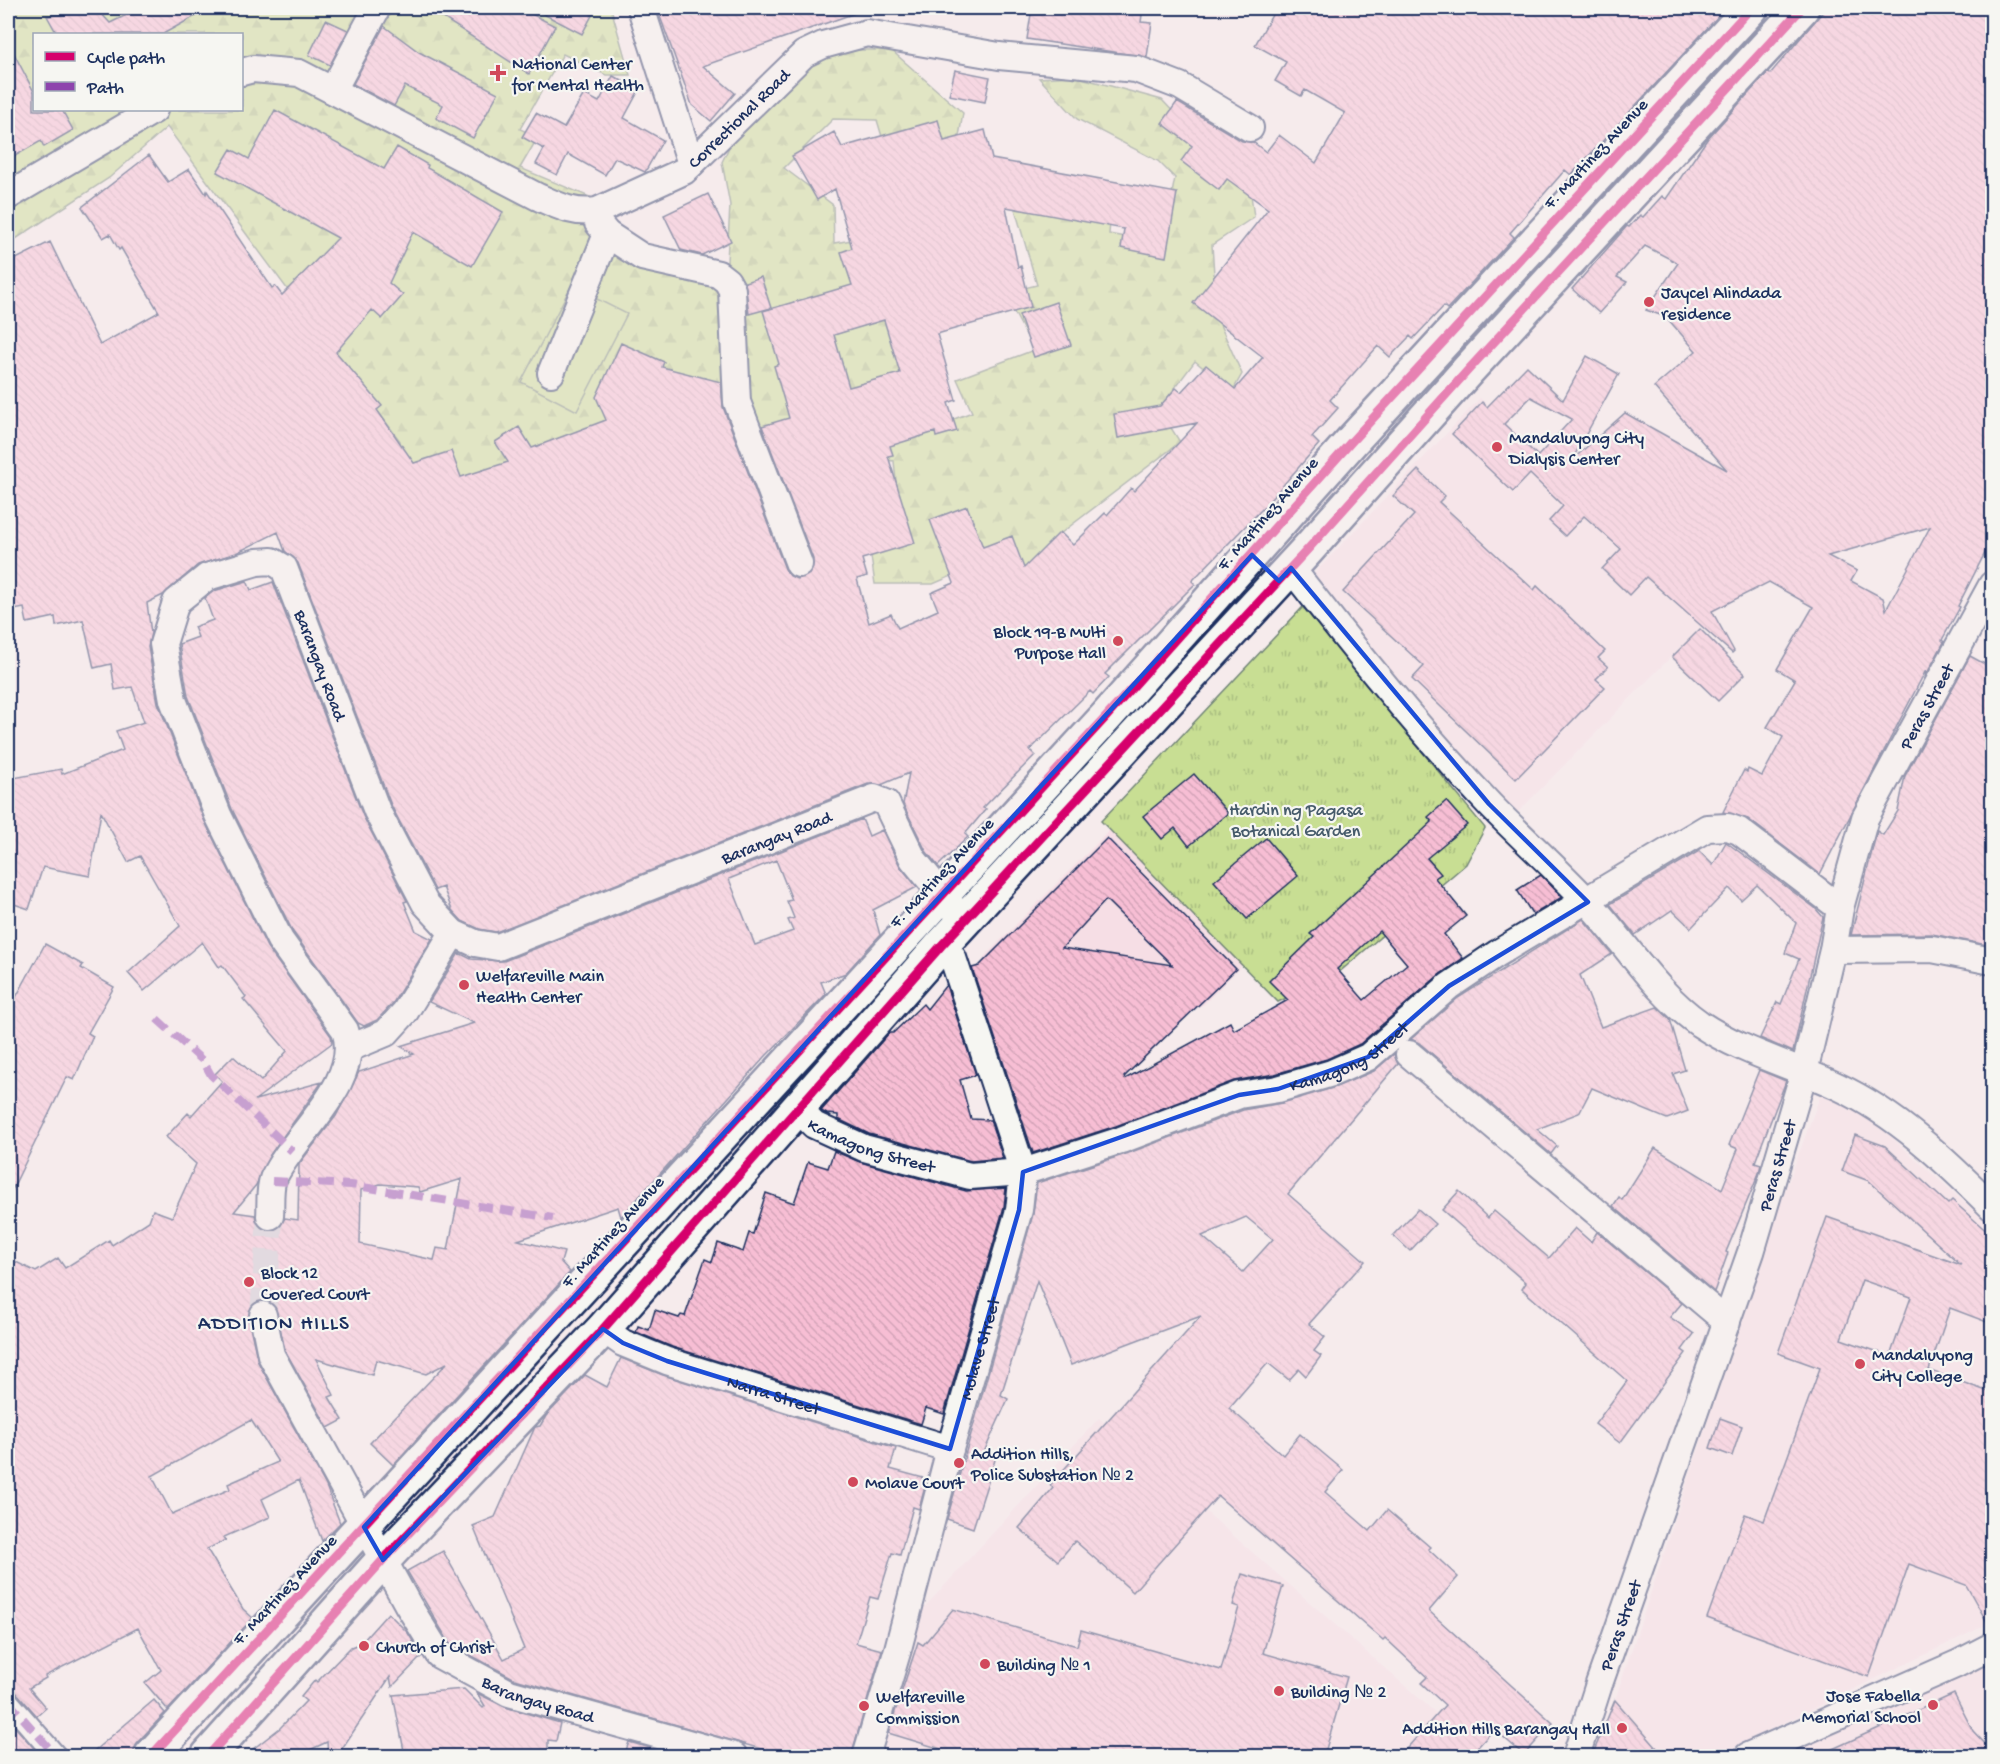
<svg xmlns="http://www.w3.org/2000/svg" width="2000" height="1764" font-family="'Gochi Hand',sans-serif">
	<defs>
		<pattern id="grass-tufts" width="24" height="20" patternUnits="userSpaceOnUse" patternTransform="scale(1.5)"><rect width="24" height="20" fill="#c8de93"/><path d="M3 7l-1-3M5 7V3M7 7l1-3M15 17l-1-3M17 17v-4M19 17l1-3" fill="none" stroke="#abbf81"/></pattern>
		<pattern id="forest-firs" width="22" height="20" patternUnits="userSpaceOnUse" patternTransform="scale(1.5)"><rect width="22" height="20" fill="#c8de93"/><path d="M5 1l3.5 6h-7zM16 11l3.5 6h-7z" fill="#abbf81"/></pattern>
		<pattern id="building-back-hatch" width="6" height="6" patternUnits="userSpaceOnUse" patternTransform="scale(1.5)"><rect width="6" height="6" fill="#f7bed4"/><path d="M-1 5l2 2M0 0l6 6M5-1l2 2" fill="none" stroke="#d3a4b8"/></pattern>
	</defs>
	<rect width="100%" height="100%" fill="#f6ebec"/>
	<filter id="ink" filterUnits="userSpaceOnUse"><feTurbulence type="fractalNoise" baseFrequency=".0167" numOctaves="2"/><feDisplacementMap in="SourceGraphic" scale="12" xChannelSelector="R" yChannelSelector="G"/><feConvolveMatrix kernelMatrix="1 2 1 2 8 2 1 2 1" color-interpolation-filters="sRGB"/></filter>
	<g filter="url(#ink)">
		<g fill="#f6dee5">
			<path d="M1480,398l92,87 155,115 -213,216 -204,-238z"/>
			<path d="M1110,830l132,135 -39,40 -34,10 -147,-22 -39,-35z"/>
			<path d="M1822,1091l50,29 120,107v395l-276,134h-52l-49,-56 163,-490z"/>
			<path d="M1099,1418l386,338h-605l42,-146z"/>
			<path d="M1992,1660v96h-214l179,-77z"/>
		</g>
		<path fill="url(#grass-tufts)" stroke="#728678" stroke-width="1.5" d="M1303,607l182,221 -19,36 -128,109 -60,29 -177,-181z"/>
		<path fill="url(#forest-firs)" stroke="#728678" stroke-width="1.5" fill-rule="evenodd" d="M8,8h603l19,67h-24l-43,-21 -43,75 18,8 -18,31 77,32 9,20 44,31 77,11 3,-57 -8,-43 10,-21 95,-91h64l72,63 -7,41 -66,9 -13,-43 -44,-1 -49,49 49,37 1,38 48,-8 -27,63 31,25 40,107 46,-18 -15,-33 77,-29 -30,-57 33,-8 -22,-76 95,13 -1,12 53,10 13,-66 -17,-17 -81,-42 -38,-41 35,-2 88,24 89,95 3,22 -42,28 5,73 25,56 -10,18 -37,-31 -36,48 21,33 -128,98 -25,48 -24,-34 -70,30h-58l-9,-62 32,-21 -4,-40 -40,-5 -30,-13 -50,23 -54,-70 -300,135 -20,-55v-35l-233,-314 -58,51 -101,66zM34,34h208v76h-208z"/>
		<path fill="#c8de93" stroke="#728678" stroke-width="1.5" d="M571,286l56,28 -50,97 -56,-29z"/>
		<g fill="url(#building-back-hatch)" stroke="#1b2f5e" stroke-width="1.5" fill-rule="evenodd">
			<path d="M141,8h69l-47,26h-106l-10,-18 52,-5 11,12z"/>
			<path d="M428,8h92l35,18 -26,48z"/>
			<path d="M532,8h64l-14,26z"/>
			<path d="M657,8h203l1,3 -158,55 32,27 -24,28 -19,-16z"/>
			<path d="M1032,8h111l-2,14 11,1 -5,34 -120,-18z"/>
			<path d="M1276,8h450l-155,167 -6,-5 -55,63 4,4 -67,72 -3,-3 -31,33 -3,-3 -20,21 -12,-11 -48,54 8,8 -26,29 7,7 -54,62 -73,75 3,3 -90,90 4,3 -16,17 -3,-3 -60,59 5,5 -52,53 3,1 -21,25 3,3 -30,29 -12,-15 -23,-47 6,-31 -28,12 -13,-1 -372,148 -17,-3 -17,-8 -10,-11 -9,-23 -8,3 -44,-85 -93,-242 -13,-12 -7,-19 -42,21 -38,12 -35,30 -16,8 4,30 -3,14 10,56 46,117 63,127 64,89 1,7 -77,57 67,-18 -52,73 -14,30 -22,27 21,3 2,8 5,6 14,1 9,-12 13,2 1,-56 37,-48 23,-44 55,-18 -14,-8 74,-23 -45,-21 30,-49 12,6 33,2 358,-142 7,17 13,-6 18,36 17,21 -44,23 7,25 -34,38 -25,9 5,12 -61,63 -144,160 -3,-10 -100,33 46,12 -3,10 9,10 -177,193 -23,-22 77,-80 -21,11 -50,-14 -4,15 -56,-16 18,36 -5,2 14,23 -15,8 -43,-78 -10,-44 -14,-6 -8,4 -5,14 10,44 68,124 14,37 -18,18 -23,-61 -37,19 8,18 -46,20 2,3 -19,9 36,60 10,9 -85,92 -23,-27 16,-13 -23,-42 -93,48 1,2 -17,10 17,20 -9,8 -20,-23 -9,-4v-431l28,14 22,-14 7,10 44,-28 3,5 37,-24 4,-11 19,7 24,-53 -30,-27 22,-24 3,3 31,-35 -7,-7 18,-18 28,25 26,-30 -44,-52 3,-2 -24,-32 -3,2 -17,-25 -58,49 -16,-18 52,-47 -40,-70 -12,6 -27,-50 -11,64 -47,-9 -14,42 -21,-7v-123l53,-10 1,5 61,-24 -7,-19 28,-9 -12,-35 -17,3 -4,-26 -17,4 -11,-48 -27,6 -1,-9 -28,6 -3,-15 -16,3v-348l42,-21 50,103 59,-33 -38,-64 -2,2 -9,-16 -7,4 -21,-31 67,-52 19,27 21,-13 17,25 1,-3 65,97 3,-2 7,9 56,-57 -121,-66 14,-23 18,10 26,-49 109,59 13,-22 31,18 -1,3 76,44 -31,54 -59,-34 -24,51 14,12 -21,24 -10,-9 -36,42 46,54 -5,4 37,53 37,-12 10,26 47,-15 -13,-20 24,-15 13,21 74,-28 -10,-23 25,-54 43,19 -2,5 59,15 2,25 62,162 5,7 7,3 14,-6 2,-14 -51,-133 27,-8 -15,-52 5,-2 -16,-53 89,-26 -11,-33 11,-4 -17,-59 -18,11 -25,-44 42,-24 8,15 96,-27 6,21 41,-11 7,29 185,34 -11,64 -45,-9 3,-19 -118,-22 12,60 3,-1 10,41 -94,27 19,66 -8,3 9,28 -21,6 -1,-5 -45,14 3,9 -5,1 27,87 -53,16 5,17 -10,3 12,44 22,-9 7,14 40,-18 -7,-17 23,-10 -24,-63 37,-14 16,41 29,-11 12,32 36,-36 13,13 32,-32 2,2 24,-27 3,3 63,-68 -79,15 -4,-24 46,-8 16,-18 5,4 25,-27 29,24 28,-32 -70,-54 75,-94 -41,-30 -8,11 -38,-29 11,-15 -30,-23 15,-21 65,39 11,1 13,10 13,-17 37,28 29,-50 -40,-23 -4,6 -26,-15 11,-19 -31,-17zM884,320l16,53 -51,14 -15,-52zM776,860l16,40 -5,1 7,17 -6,2 5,11 -38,14 -26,-66zM462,1179l-14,71 -11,-2 -3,12 -74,-16 1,-54 19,-6 38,3 2,5zM251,1420l27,42 -50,22 2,5 -58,25 -20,-38z"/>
			<path d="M1826,8h166v249l-4,15 4,2v265l-34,67 2,1 -18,33 2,2 -19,35 1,-7 -106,204 -72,-55 -25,-7 21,-42 3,2 1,-3 14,7 21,-39 -16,-10 28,-47 -18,-11 36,-62 -44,-25 -57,29 22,40 -2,2 -86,-76 -17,18 -27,-26 19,-20 -37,-33 -19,20 -16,-15 14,-15 -33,-32 -17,18 -61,-58 30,-32 5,5 40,-41 36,34 24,-44 32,18 -47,86 53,-47 102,57 -73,-83 42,-36 -30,-34 -20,-7 32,-47 -33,-17 -28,31 10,5 -28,31 -27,-24 55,-63 2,1 11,-12 3,2 19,-21 4,3 42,-61 60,-66 2,2zM1531,397l41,22 -34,37 -34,-32zM1930,527l-44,83 -3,-12 -32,-17 6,-10 -29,-15z"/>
			<path d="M326,20l22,10 -18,35 -21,-10z"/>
			<path d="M384,26l35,26 79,41 -25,45 -37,-20 7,-13 -38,-19 -11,20 -41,-22z"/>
			<path d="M8,42l26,50v18h28l11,20 -29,17 -3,-6 -33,19z"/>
			<path d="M955,70l35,7 -5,25 -36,-7z"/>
			<path d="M613,76l26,14 -15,28 39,22 -18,32 -30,-14 -10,17 -37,-21 -11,21 -21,-11 8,-15 -22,-12 14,-24 28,15 20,-34 15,8z"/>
			<path d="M708,194l23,47 -29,14 -21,-5 -17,-35z"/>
			<path d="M761,277l10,31 -22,6 -4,-32z"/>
			<path d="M1056,302l15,43 -37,12 -15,-42z"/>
			<path d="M1418,470l27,26 -6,6 95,88 3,-4 68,65 -7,7 10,9 -12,12 9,8 -89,92 -104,-100 12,-13 -81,-74 71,-77 -21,-19z"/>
			<path d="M247,581l4,9 22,-8 90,234 44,85 -3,1 12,29 16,8 -39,64 -16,17 -13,6 -6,-3 -65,-91 -61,-123 -44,-113 -9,-52 19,-7 -4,-10 19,-7 -8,-22 9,-7z"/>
			<path d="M1700,629l45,45 -27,27 -46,-44z"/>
			<path d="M1970,656l22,12v278l-60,-12 -81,1 26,-104 6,4 15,-24 7,-35z"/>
			<path d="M1194,774l34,39 -39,33 -14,-18 -13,11 -19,-23z"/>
			<path d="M1446,801l21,24 -40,33 14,16 -6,4 31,38 -22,18 19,24 -24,17 -79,69 -33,15 -52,15 -41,7 -118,45 -83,27 -61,-185 7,-2 128,-128 129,131 -112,108 1,2 105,-57 4,8 54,-30 -19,-19 45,-44 -4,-3 122,-112 -4,-5zM1106,900l66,65 -110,-17zM1379,931l28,33 -43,36 -27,-31z"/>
			<path d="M1266,838l32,38 -51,43 -33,-38z"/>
			<path d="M1726,842l89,66 8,9 -30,135 -33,-14 17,-36 4,2 18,-45 -14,-6 11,-30 -39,-38 -16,15 -12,-12 -38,40 -19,-18 -37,25 -25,-31 89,-53 14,14z"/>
			<path d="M1541,875l21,22 -29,18 -16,-25z"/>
			<path d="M1583,919l29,35 -32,21 21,52 56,-20 13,12 15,51 -12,4 15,37 -21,8 -75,-31 -13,25 -42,16 20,17 -6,8 -132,-111 -8,-4 47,-41z"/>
			<path d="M45,944l38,21 -2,3 33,19 -26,46 5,3 -19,44 -7,-3 -59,121v-186z"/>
			<path d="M946,985l30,90 -16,5 11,39 19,1 13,38 -32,3 -102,-27 -31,-15v-4l-11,-1 -6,-3 68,-78h4l30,-29 4,5z"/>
			<path d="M1394,1054l4,10 -110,130 77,67 -56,63 16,13 -11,14 7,5 -15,20 -7,-7 -10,11 -21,-17 -39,45 54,47 17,-21 43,36 -18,22 45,39 17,-21 43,37 -2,2 30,28 -29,34 124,112 -29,32 -30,-26 -24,27h-70l45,-51 -24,-22 6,-6 -42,-39 -2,2 -165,-144 -85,96 -58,-51 -17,20 -39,-33 34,-40 -3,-3 151,-169 -130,49 -34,-84 -36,114 7,4 -24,53 12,5 -23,71 -26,-9 86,-305 4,-31 89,-29 117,-44 39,-7 54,-16 38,-16zM1246,1217l27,22 -30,33 -41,-36z"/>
			<path d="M1759,1070l27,11 -31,81 6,2 -2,9 -33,79 2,1 -14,39 -101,-86 6,-9 3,3 33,-52 67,41 16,-40 -9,-4z"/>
			<path d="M1855,1135l30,11 63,58 4,-4 40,36v88l-42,-16 -21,62 63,23v238l-26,-46 -57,-21 -40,113 -162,-59 38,-104 19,7 56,-153 -42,-15 49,-136 134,48 -92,-84 -27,-10zM1862,1280l49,17 -21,59 -49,-17z"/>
			<path d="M834,1151l26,11 106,29 40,-3 -2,19 -60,207 -18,-6 -5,16 -249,-77 -36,-15 2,-6 11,4 6,-20 24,8 2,-3 4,1 20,-57 7,3 6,-19 25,9 6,-19 4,1 13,-41 28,10 14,-41 20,6z"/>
			<path d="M1459,1191l29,27 6,-7 55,47 26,-30 16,14 6,-10 85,71 -12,14 24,17 -12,16 4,3 -66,90 -25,-19 32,-43 -105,-92 4,-6 -84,-73z"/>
			<path d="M1418,1209l17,15 -25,27 -17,-16z"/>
			<path d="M621,1358l42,17 233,73 -6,21 37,10 -8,30 -6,-2 -13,48 -8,-2 -14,46 -8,-2 -14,46 26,7 -31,106h-65l-271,-77 -65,-35 -9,-15 -34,-58 36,-20 61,108 20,-10 -51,-123 22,-9 40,-90 5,-1 6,-10 39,-41 22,12z"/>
			<path d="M1720,1418l22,8 -10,30 -22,-8z"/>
			<path d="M1242,1574l41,12 -20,67 84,24 -23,79h-386l3,-7 -53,-16 30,-91 5,3 30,-36 124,37 4,-16 140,40 18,-63 -6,-2z"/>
			<path d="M388,1613l20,20 14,23 -30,31 -2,-10 -53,79h-9l-1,-14 -30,14h-53l36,-28 26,-27 -5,-4 14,-17 2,2 34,-35 10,-4z"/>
			<path d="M464,1689l19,19 2,-2 -8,-13 28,14 55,16 -4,18 -8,-1v16h-28l-38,-5 -1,5h-76l-12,-61z"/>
			<path d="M1954,1694l19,37 19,20v5h-175z"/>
			<path d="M154,1700l11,13 -28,30 -4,13h-45z"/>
			<path d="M1615,1700l49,56h-72z"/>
			<path d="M8,1719l33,37h-33z"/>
			<path d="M629,1742l51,14h-56z"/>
		</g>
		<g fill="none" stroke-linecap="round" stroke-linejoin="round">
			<path stroke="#cac5d0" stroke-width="26" stroke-dasharray="26 13" stroke-linecap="butt" d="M263,1315l7,-99"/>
			<g stroke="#1b2f5e" stroke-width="24">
				<path id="pedestrian" d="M8,1701l48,55"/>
			</g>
			<g stroke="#1b2f5e" stroke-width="30">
				<g id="minor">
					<path d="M641,8l50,156"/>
					<path id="s1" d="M242,72l11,-3 46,4 239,124c20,9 36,17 59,14l87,-40 120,-117 19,-9 44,-12 132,23 137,13 44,17 70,42"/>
					<path d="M333,90l44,-82"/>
					<path d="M8,196l146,-86"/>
					<path d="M607,234l35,23 76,17 9,7 5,9 5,112 62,162"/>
					<path d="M551,373l56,-139 -9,-11"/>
					<path d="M1291,568c63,81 128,162 199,237 31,32 65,62 96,95 39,41 67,91 114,124 42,28 92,41 137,62 60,28 109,75 155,121"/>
					<path d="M1833,950l99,-1 60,12"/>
					<path d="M350,1048l36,-15 19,-21 48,-79"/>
					<path d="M1409,1054l318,268"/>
					<path id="s2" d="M798,1109l16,16 50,23 106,28 53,-4 98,-32 118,-45 39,-6 54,-16 36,-16 81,-71 49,-33 209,-125 21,-1 11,4 101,77"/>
					<path id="s3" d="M270,1216c1,-10 -1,-27 3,-37 20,-44 90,-97 72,-149l-65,-90 -62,-125 -45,-115 -10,-56 13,-42 31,-25 50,-15 15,-1 12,7 93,243 48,92 28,30 22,10 23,4 376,-149 12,5 27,56 41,50"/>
					<path id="s4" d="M263,1315l8,40 137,250 31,50 70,38 225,63"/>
					<path id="s5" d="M603,1329l20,14 44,18 283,88"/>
					<path id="s6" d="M866,1756l32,-107 52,-200 69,-239 4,-38 -70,-214 -12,-12"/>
					<path id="s7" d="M1576,1756l23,-72 152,-432 53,-180 29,-122 7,-42 25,-90 127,-233"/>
					<path d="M1748,1756l209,-92 35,-18"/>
				</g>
			</g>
			<g stroke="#1b2f5e" stroke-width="38">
				<g id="secondary">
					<path d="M151,1756l955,-1039 246,-276 399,-433"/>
					<path d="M208,1756l175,-196 220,-231 338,-383 367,-397 161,-180 333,-361"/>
				</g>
			</g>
			<use href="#pedestrian" stroke="#f6f6f2" stroke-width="20"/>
			<use href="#minor" stroke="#f6f6f2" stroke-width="26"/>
			<use href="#secondary" stroke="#f6f6f2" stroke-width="33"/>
			<g stroke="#8e44ad" stroke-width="8" stroke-dasharray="15 8" stroke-linecap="butt">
				<path d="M157,1019l46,42 8,14 81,76"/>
				<path d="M272,1181l79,4 202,33"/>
				<path d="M8,1701l48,55"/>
			</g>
			<g stroke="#f6f6f2" stroke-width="13">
				<g id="cycleway">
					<path d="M151,1756l955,-1039 246,-276 399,-433"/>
					<path d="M208,1756l175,-196 220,-231 338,-383 367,-397 161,-180 333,-361"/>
				</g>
			</g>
			<use href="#cycleway" stroke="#d6006c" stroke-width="9"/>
		</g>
	</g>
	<path d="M0 0H2000V1764H0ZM1252,555l27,26 12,-13 198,236 99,98 -139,84 -81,71 -90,32 -39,6 -216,77 -4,38 -69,239 -283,-88 -44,-18 -20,-14 -220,231 -19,-33z" fill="#f6ebec" fill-opacity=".55" fill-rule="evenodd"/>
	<path fill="none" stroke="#1d4ed8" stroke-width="4.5" stroke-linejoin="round" d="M1252,555l27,26 12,-13 198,236 99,98 -139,84 -81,71 -90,32 -39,6 -216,77 -4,38 -69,239 -283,-88 -44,-18 -20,-14 -220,231 -19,-33z"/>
	<g fill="#d1495b" stroke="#f6f6f2" stroke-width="2">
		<path d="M495 64h6v6h6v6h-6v6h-6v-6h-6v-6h6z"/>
		<circle cx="1649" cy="302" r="6"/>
		<circle cx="1497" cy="447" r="6"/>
		<circle cx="1118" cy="641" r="6"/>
		<circle cx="464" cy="985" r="6"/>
		<circle cx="249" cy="1282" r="6"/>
		<circle cx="1860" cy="1364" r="6"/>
		<circle cx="959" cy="1463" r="6"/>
		<circle cx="853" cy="1482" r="6"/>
		<circle cx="364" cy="1646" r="6"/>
		<circle cx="985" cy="1664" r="6"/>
		<circle cx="1279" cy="1691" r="6"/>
		<circle cx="1933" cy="1705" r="6"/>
		<circle cx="864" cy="1706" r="6"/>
		<circle cx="1622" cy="1728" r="6"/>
	</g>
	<g text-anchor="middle" stroke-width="4.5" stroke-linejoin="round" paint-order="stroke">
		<g font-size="18" fill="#1b2f5e" stroke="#f6f6f2" text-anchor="start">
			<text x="512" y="69">National Center<tspan x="512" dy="21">for Mental Health</tspan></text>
			<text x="1661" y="298">Jaycel Alindada<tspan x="1661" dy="21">residence</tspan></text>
			<text x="1509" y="443">Mandaluyong City<tspan x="1509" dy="21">Dialysis Center</tspan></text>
			<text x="1106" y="637" text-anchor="end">Block 19-B Multi<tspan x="1106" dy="21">Purpose Hall</tspan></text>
			<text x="476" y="981">Welfareville Main<tspan x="476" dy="21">Health Center</tspan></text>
			<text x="261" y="1278">Block 12<tspan x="261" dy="21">Covered Court</tspan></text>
			<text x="1872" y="1360">Mandaluyong<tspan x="1872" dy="21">City College</tspan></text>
			<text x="971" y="1459">Addition Hills,<tspan x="971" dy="21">Police Substation № 2</tspan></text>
			<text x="865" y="1488">Molave Court</text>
			<text x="376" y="1652">Church of Christ</text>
			<text x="997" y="1670">Building № 1</text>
			<text x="1291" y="1697">Building № 2</text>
			<text x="1921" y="1701" text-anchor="end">Jose Fabella<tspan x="1921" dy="21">Memorial School</tspan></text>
			<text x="876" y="1702">Welfareville<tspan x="876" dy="21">Commission</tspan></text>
			<text x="1610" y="1734" text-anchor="end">Addition Hills Barangay Hall</text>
		</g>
		<g font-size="18" fill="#1b2f5e" stroke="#f6f6f2">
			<text dy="6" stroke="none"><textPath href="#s1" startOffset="560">Correctional Road</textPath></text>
			<text transform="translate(1595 153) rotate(-47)" y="6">F. Martinez Avenue</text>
			<text transform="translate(1267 513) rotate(-49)" y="6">F. Martinez Avenue</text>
			<text dy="6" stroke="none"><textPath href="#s3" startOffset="908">Barangay Road</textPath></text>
			<text dy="6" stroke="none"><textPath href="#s7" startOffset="1110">Peras Street</textPath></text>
			<text dy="6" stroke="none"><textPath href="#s3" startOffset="1556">Barangay Road</textPath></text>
			<text transform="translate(941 872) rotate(-47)" y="6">F. Martinez Avenue</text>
			<text dy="6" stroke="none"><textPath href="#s2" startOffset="588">Kamagong Street</textPath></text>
			<text dy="6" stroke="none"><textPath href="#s2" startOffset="84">Kamagong Street</textPath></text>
			<text dy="6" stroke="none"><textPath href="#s7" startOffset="624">Peras Street</textPath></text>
			<text transform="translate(612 1231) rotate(-48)" y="6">F. Martinez Avenue</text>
			<text dy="6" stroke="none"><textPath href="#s6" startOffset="423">Molave Street</textPath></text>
			<text dy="6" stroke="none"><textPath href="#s5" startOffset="184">Narra Street</textPath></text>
			<text transform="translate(284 1589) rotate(-47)" y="6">F. Martinez Avenue</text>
			<text dy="6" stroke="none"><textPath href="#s7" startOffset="138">Peras Street</textPath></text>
			<text dy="6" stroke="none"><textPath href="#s4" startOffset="494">Barangay Road</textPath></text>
		</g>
		<g font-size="18" fill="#465b6b" stroke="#f6f6f2">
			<text x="1296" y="815">Hardin ng Pagasa<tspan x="1296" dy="21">Botanical Garden</tspan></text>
		</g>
		<g font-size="21" letter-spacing="1.5" fill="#1b2f5e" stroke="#f6f6f2">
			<text x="274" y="1329">ADDITION HILLS</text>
		</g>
	</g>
	<rect width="2000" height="1764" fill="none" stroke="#f6f6f2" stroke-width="30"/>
	<rect x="15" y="15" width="1970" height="1734" fill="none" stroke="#1b2f5e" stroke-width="2" filter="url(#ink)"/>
	<rect x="33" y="33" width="210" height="78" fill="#f6f6f2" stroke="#9ea6b7" stroke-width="1.5"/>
	<rect x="45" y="52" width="30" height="9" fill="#d6006c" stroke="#9ea6b7" stroke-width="1.5"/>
	<text x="87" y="63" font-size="18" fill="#1b2f5e">Cycle path</text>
	<rect x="45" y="82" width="30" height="9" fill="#8e44ad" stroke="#9ea6b7" stroke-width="1.5"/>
	<text x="87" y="93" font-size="18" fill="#1b2f5e">Path</text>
</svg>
